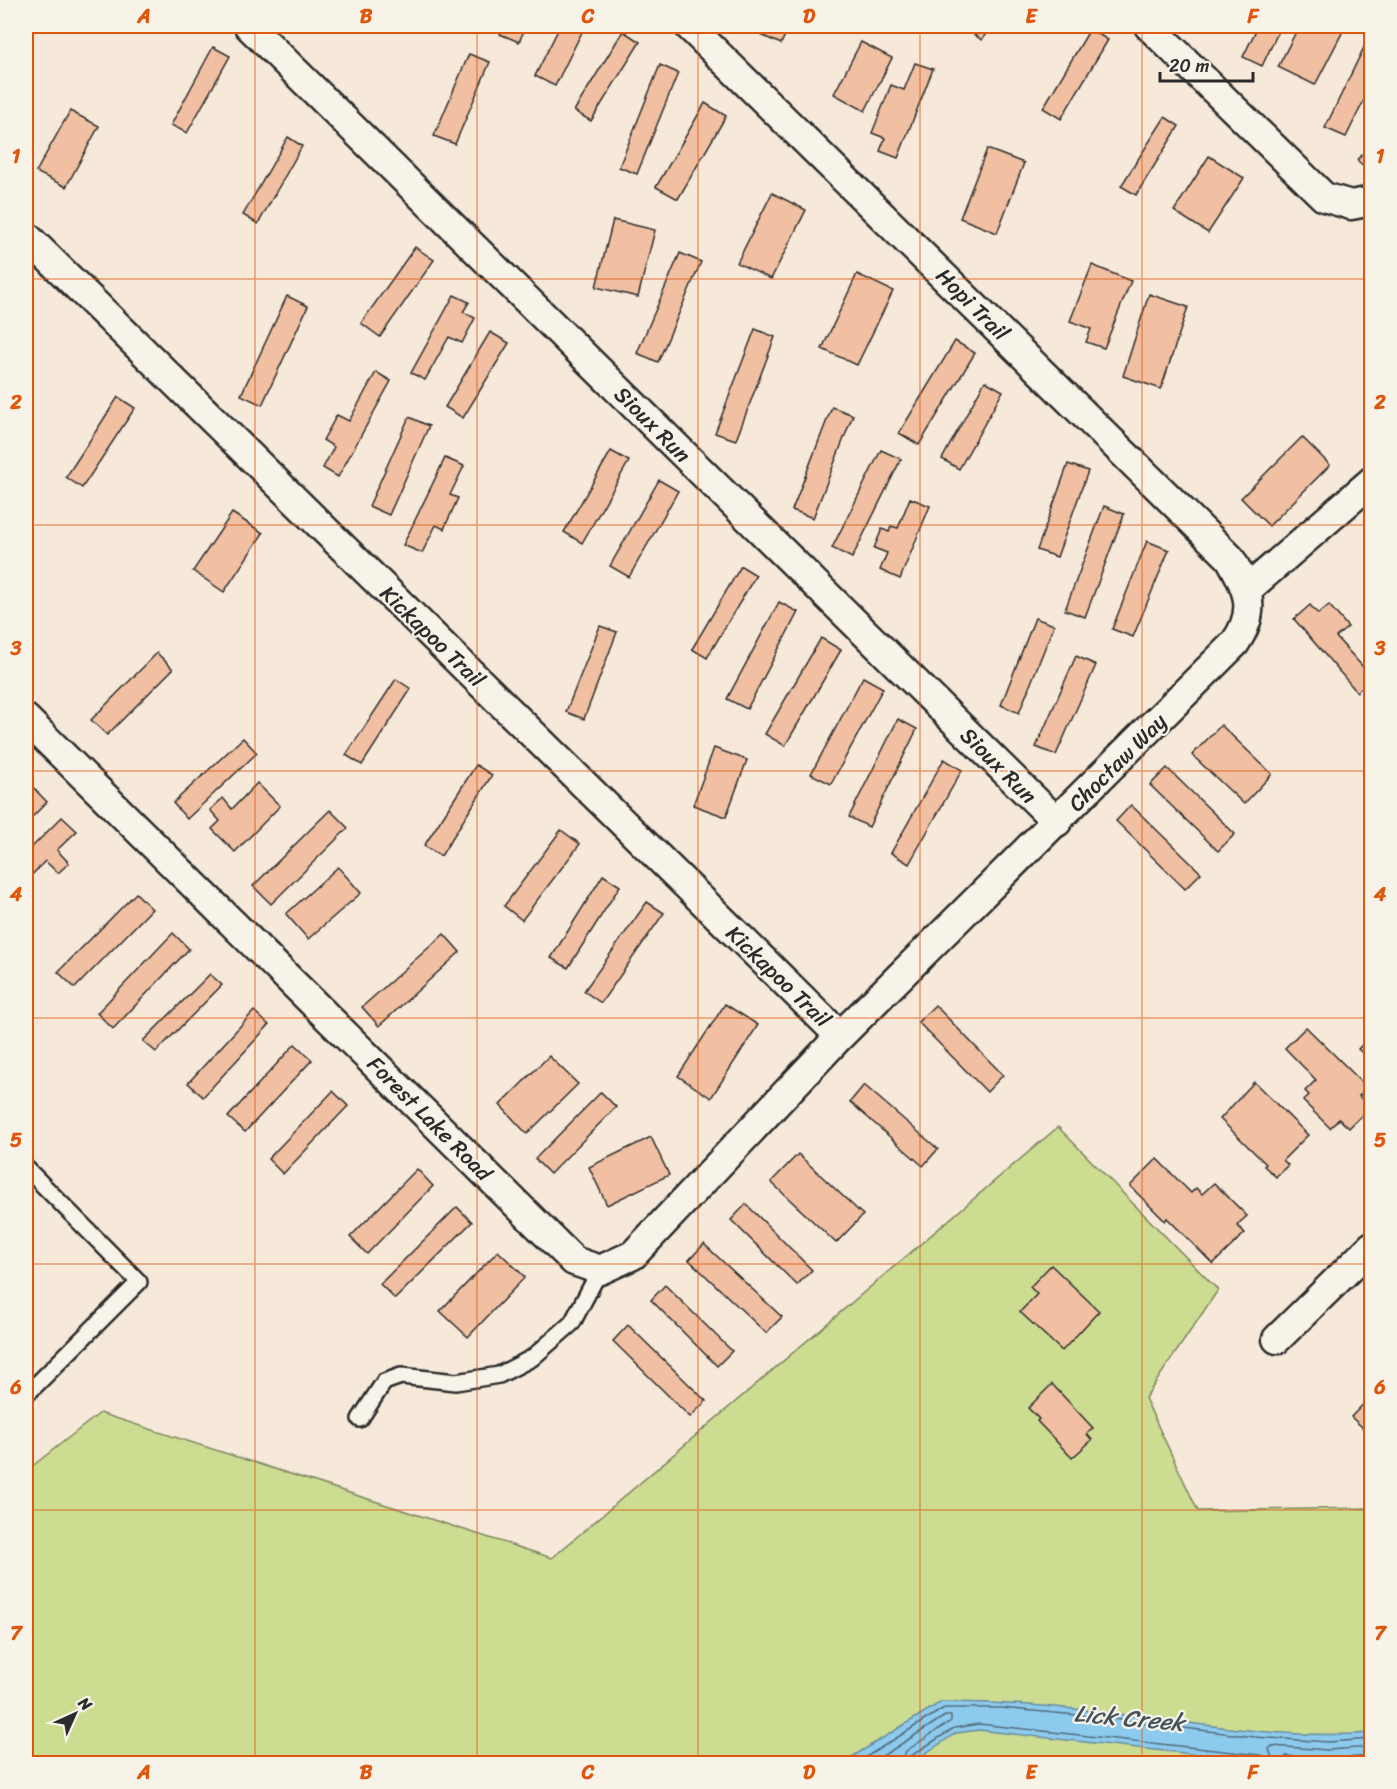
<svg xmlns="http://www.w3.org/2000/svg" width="1397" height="1789" font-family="Sriracha,sans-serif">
	<rect width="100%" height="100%" fill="#f6e9da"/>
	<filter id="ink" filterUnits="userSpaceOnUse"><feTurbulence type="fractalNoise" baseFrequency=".0167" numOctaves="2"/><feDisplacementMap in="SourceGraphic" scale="12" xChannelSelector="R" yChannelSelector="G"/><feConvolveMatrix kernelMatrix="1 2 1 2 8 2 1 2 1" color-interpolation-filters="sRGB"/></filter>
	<g filter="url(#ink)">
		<path fill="#ccdc91" stroke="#7c845e" stroke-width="1.5" d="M1058,1127l160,163 -73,108 53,113 173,-3v255l-1345,1v-293l74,-58 452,145z"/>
		<path fill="#8dcbee" stroke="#668ba0" stroke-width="1.5" d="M941,1702c54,0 106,3 159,10 91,10 180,28 271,21v30l-73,1 -62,-5 -257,-29 -23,3 -45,30h-69z"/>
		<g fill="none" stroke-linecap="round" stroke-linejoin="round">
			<g stroke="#526b79" stroke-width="1.5">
				<path d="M855,1764l89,-56h57l97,9 157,20 73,5 44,-3"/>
				<path d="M870,1764l75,-48h6v5l-45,30 -5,13"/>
				<path d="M908,1764l3,-8 43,-28 25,-4 281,31 5,2 2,7"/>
				<path d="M1274,1764l-5,-15 3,-3 56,4 44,-3"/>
				<path d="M1283,1764l3,-8 42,3 44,-3"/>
			</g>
		</g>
		<g fill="#f1bfa1" stroke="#2b2b2b" stroke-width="1.5">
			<path d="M504,26h22l-7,16 -19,-8z"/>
			<path d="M560,26h25l-30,60 -20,-10z"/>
			<path d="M765,26h24l-8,18 -20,-9z"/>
			<path d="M963,26h28l-9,14 -20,-13z"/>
			<path d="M1258,26h23l-19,40 -19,-9z"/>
			<path d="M1299,26h34l10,5 -28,54 -37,-18z"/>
			<path d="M1090,29l18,11 -47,79 -18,-11z"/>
			<path d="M623,31l17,11 -49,79 -17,-10z"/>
			<path d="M1369,37l3,1v46l-26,53 -21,-9z"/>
			<path d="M861,42l31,16 -27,53 -31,-17z"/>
			<path d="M213,47l17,9 -43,77 -16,-8z"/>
			<path d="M469,54l21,8 -35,82 -21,-8z"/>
			<path d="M915,63l18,6 -35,89 -18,-7 5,-13 -13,-5 19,-48 13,5z"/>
			<path d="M660,65l18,8 -41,101 -18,-7z"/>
			<path d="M705,103l21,13 -48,83 -22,-12z"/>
			<path d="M70,111l29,15 -33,61 -30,-15z"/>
			<path d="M1165,117l14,9 -43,69 -15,-9z"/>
			<path d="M288,137l14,9 -44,78 -15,-9z"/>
			<path d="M1372,145v29l-15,-14z"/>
			<path d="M987,149l37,14 -27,70 -37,-15z"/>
			<path d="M1209,156l35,22 -36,55 -34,-22z"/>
			<path d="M772,193l34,17 -35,69 -34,-16z"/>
			<path d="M613,220l42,10 -17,67 -42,-10z"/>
			<path d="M415,247l19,13 -54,77 -19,-14z"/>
			<path d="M680,253l21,9 -43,100 -21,-9z"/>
			<path d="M1092,265l39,16 -27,67 -18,-6 5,-13 -21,-8z"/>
			<path d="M857,274l36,17 -36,74 -35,-16z"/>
			<path d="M1149,294l39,13 -27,82 -38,-13z"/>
			<path d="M454,295l15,7 -6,10 12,6 -13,25 -13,-6 -24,43 -14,-7z"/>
			<path d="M287,296l21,10 -46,99 -21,-10z"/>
			<path d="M755,329l20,8 -39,103 -21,-7z"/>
			<path d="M490,332l19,11 -46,75 -18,-11z"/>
			<path d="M955,341l20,12 -56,92 -20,-12z"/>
			<path d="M376,372l15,9 -53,96 -15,-9 11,-21 -11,-7 14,-25 12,6z"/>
			<path d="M985,381l18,10 -44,78 -17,-10z"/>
			<path d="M118,397l17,11 -53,80 -16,-11z"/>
			<path d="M832,407l21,8 -40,103 -21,-8z"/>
			<path d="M409,417l20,9 -40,89 -20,-9z"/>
			<path d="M1302,437l28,28 -61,61 -28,-28z"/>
			<path d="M881,450l20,9 -49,99 -20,-10z"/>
			<path d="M611,451l18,10 -47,82 -18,-11z"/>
			<path d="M445,458l19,8 -14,29 8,3 -14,31 -8,-4 -14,28 -19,-8z"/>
			<path d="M1068,464l20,7 -31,86 -20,-7z"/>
			<path d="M659,480l19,11 -49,86 -19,-11z"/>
			<path d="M910,498l20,8 -30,73 -20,-9 7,-17 -13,-5 8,-19 7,3 2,-6 7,2z"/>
			<path d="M1104,506l20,8 -39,103 -20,-7z"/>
			<path d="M232,513l31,20 -39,59 -31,-21z"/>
			<path d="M1147,541l22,9 -36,87 -21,-8z"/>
			<path d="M741,566l15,9 -49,83 -15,-9z"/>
			<path d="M779,602l19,10 -51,97 -20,-10z"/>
			<path d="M1310,605l8,9 11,-9 19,22 -12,10 36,40 -15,15 -63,-73z"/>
			<path d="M1035,618l19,7 -35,88 -18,-8z"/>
			<path d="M600,626l17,6 -33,87 -18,-7z"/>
			<path d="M821,638l20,12 -56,96 -20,-12z"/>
			<path d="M157,653l16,16 -66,66 -16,-15z"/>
			<path d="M1076,656l20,9 -40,90 -20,-8z"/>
			<path d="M863,677l20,11 -52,96 -20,-10z"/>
			<path d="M396,679l15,10 -49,76 -16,-10z"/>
			<path d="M898,719l19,10 -48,98 -20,-10z"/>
			<path d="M1221,725l51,49 -28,30 -52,-49z"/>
			<path d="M243,738l14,15 -70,66 -14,-16z"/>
			<path d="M714,748l33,12 -21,57 -33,-12z"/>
			<path d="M944,759l18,11 -53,94 -18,-11z"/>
			<path d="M476,765l16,10 -51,81 -17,-10z"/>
			<path d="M1167,768l68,66 -17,17 -68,-66z"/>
			<path d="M26,780l21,22 -21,21z"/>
			<path d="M257,783l23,23 -45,46 -23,-23 8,-8 -10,-11 13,-12 9,11z"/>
			<path d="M1131,805l70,68 -16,16 -69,-68z"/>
			<path d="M330,810l18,18 -77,76 -18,-18z"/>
			<path d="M62,817l15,14 -20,19 12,13 -11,10 -13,-12 -19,20v-28z"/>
			<path d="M561,830l19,14 -58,76 -18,-14z"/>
			<path d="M338,867l23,26 -53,46 -22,-25z"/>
			<path d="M603,875l17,11 -52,82 -17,-10z"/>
			<path d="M136,893l16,16 -77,79 -17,-16z"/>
			<path d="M647,902l17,11 -63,90 -17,-12z"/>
			<path d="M173,933l16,16 -76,80 -16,-16z"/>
			<path d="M444,934l16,18 -81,74 -17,-19z"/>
			<path d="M210,974l12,11 -66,67 -13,-11z"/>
			<path d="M725,1004l33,21 -47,73 -33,-22z"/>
			<path d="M935,1005l68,70 -16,17 -69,-70z"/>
			<path d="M254,1011l15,14 -66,72 -15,-14z"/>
			<path d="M1306,1027l62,61 -9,8 11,11 -21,21 -10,-9 -9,9 -27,-27 6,-6 -4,-4 11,-11 -31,-32z"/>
			<path d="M1372,1035v27l-14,-13z"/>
			<path d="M295,1044l17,16 -67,72 -17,-15z"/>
			<path d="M549,1056l29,28 -51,50 -27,-29z"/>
			<path d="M1254,1082l54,53 -25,25 5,5 -12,12 -12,-11 2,-2 -46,-45z"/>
			<path d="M864,1085l74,64 -15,17 -73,-64z"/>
			<path d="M333,1091l15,15 -65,68 -15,-15z"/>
			<path d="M601,1092l15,15 -66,67 -15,-15z"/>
			<path d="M651,1137l18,38 -62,30 -18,-38z"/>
			<path d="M798,1154l65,61 -27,28 -65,-61z"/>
			<path d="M1157,1159l34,34 5,-5 6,6 12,-11 33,33 -10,9 8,8 -32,31 -46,-46 -2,3 -35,-35z"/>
			<path d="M417,1169l16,17 -66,68 -17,-17z"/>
			<path d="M746,1204l66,66 -15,15 -66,-65z"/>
			<path d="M457,1207l15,15 -77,77 -15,-15z"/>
			<path d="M704,1244l78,73 -16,16 -77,-73z"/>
			<path d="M498,1251l27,26 -57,60 -28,-26z"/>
			<path d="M1051,1265l48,46 -37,40 -42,-39 17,-18 -7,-7z"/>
			<path d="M665,1285l67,66 -15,15 -66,-66z"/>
			<path d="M628,1325l78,76 -16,16 -77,-76z"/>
			<path d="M1052,1384l41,44 -6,6 5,6 -20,18 -35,-37 2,-2 -11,-11z"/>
			<path d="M1372,1395v41l-21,-19z"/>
		</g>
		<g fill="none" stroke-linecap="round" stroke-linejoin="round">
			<g stroke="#2b2b2b" stroke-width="20">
				<g id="service">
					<path d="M26,1168l113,114 -113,113"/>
					<path d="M360,1419l24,-37 17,-6 55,6 43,-7 33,-17 40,-35 28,-53"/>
				</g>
			</g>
			<g stroke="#2b2b2b" stroke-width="33">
				<g id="minor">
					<path d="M249,26l808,796"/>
					<path d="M1149,26l175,171 27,8 21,-4"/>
					<path d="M26,236l814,800"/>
					<path d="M1248,589l124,-108"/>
					<path d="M26,719l548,542 26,9 33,-15 207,-219 395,-393c23,-33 13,-54 -5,-85l-541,-532"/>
					<path d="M1277,1339l95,-93"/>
				</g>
			</g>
			<use href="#service" stroke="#f7f3e8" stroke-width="15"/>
			<use href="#minor" stroke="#f7f3e8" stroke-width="28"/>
		</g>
	</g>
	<path fill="none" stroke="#df570e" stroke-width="1.5" stroke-opacity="0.55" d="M255,26v1738M477,26v1738M698,26v1738M920,26v1738M1142,26v1738M26,279h1346M26,525h1346M26,771h1346M26,1018h1346M26,1264h1346M26,1510h1346"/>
	<g text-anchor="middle" stroke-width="4.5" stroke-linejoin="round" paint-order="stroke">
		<g font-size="22" fill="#2b2b2b" stroke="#f7f3e8">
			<text transform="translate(973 304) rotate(45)" y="8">Hopi Trail</text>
			<text transform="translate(653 424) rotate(45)" y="8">Sioux Run</text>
			<text transform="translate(433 636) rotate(44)" y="8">Kickapoo Trail</text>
			<text transform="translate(1117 762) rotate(-45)" y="8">Choctaw Way</text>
			<text transform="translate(999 765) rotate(45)" y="8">Sioux Run</text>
			<text transform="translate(779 976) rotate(44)" y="8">Kickapoo Trail</text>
			<text transform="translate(430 1118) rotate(45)" y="8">Forest Lake Road</text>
		</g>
		<g font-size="24" font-style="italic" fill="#44535c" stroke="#f7f3e8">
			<text transform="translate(1129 1718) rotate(5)" y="8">Lick Creek</text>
		</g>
	</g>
	<rect width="1397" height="1789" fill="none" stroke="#f7f3e8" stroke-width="66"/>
	<g transform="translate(75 1714) rotate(45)" stroke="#f7f3e8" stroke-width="4.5" paint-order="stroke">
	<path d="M0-4.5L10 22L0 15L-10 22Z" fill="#2b2b2b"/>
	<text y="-9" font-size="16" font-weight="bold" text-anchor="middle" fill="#2b2b2b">N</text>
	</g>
	<path d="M1160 72v9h93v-9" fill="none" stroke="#2b2b2b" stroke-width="3"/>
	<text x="1169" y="72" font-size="18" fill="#2b2b2b" stroke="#f7f3e8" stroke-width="4.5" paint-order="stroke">20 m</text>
	<rect x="33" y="33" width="1331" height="1723" fill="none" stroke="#df570e" stroke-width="2"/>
	<g font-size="20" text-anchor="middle" font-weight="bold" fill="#df570e">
		<text x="144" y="23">A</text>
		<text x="366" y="23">B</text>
		<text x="588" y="23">C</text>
		<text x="809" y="23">D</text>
		<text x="1031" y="23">E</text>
		<text x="1253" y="23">F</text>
		<text x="16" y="163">1</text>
		<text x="1380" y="163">1</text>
		<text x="16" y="409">2</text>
		<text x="1380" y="409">2</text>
		<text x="16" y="655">3</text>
		<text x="1380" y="655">3</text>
		<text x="16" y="901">4</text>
		<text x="1380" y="901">4</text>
		<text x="16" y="1147">5</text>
		<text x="1380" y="1147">5</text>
		<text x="16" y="1394">6</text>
		<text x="1380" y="1394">6</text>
		<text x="16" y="1640">7</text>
		<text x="1380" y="1640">7</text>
		<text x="144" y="1779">A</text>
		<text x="366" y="1779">B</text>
		<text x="588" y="1779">C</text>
		<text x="809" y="1779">D</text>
		<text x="1031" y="1779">E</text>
		<text x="1253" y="1779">F</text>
	</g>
</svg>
